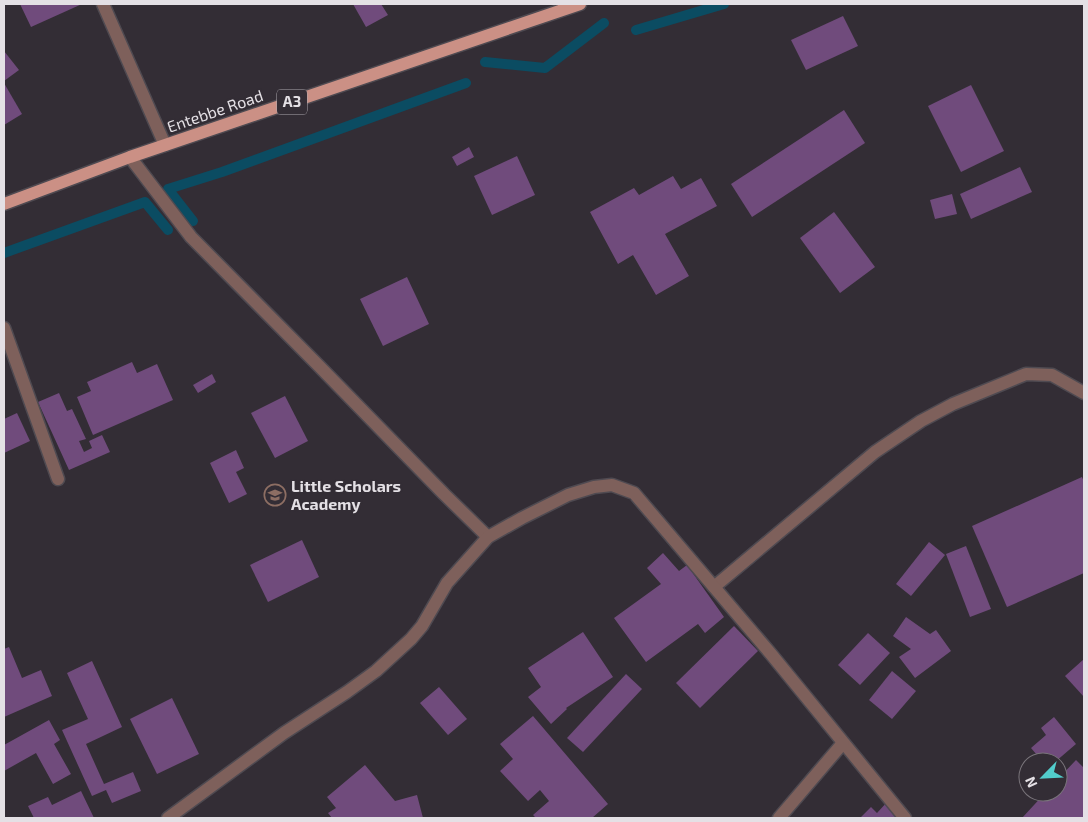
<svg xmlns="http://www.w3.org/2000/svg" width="1088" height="822" font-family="'Exo 2',sans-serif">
	<rect width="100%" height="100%" fill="#332d35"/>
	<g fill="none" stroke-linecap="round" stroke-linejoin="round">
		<g stroke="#0b4c62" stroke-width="10">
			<path d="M636,30l88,-26"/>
			<path d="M485,62l60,6 59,-45"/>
			<path d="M193,221l-25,-32 54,-17 244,-89"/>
			<path d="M4,253l141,-51 23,28"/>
		</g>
	</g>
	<g fill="#704b7c">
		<path d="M20,4h62l-51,23z"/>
		<path d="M353,4h28l7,11 -22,12z"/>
		<path d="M843,16l15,30 -52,24 -15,-30z"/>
		<path d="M4,51l15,19 -15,11z"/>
		<path d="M4,83l18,31 -18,11z"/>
		<path d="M971,85l33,66 -43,21 -33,-66z"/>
		<path d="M844,110l21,33 -113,74 -21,-33z"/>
		<path d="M469,147l5,10 -17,9 -5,-9z"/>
		<path d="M517,156l18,39 -43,20 -18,-39z"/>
		<path d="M1020,167l12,25 -61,27 -11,-25z"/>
		<path d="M673,176l8,13 20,-11 16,28 -52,28 24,42 -33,19 -23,-40 -15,9 -28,-52 44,-24 5,7z"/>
		<path d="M952,194l5,20 -22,5 -5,-19z"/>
		<path d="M834,212l41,55 -35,26 -40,-55z"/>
		<path d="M407,277l22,47 -46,22 -23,-47z"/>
		<path d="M132,362l5,11 20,-9 16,36 -80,35 -16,-38 14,-6 -4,-9z"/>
		<path d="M212,374l4,8 -18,11 -5,-8z"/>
		<path d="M59,393l8,18 5,-2 14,30 -7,2 5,11 8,-4 -3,-7 13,-6 8,17 -41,18 -31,-68z"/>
		<path d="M285,396l23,45 -33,17 -24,-45z"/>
		<path d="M17,413l13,28 -26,12v-34z"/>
		<path d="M236,450l8,18 -8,4 11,22 -18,9 -19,-40z"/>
		<path d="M1082,477l2,5v91l-77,34 -35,-81z"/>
		<path d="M302,540l17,37 -51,25 -18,-37z"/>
		<path d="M929,542l16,13 -34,41 -15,-12z"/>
		<path d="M966,546l25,63 -21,8 -24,-63z"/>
		<path d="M663,553l16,18 8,-6 37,52 -19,16 -7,-9 -52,38 -32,-44 47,-34 -14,-16z"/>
		<path d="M906,617l24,17 6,-4 15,21 -36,27 -16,-21 12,-8 -18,-13z"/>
		<path d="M734,626l24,25 -58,57 -24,-25z"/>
		<path d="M583,632l30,45 -47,31 1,1 -16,15 -23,-27 13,-10 -13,-19z"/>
		<path d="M868,633l22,20 -30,32 -22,-20z"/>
		<path d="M9,647l13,31 19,-8 11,26 -48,21v-68z"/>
		<path d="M1084,659v38l-19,-21z"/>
		<path d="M92,661l30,66 -36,17 18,40 29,-12 8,19 -29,12 -6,-13 -14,6 -30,-66 26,-11 -21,-46z"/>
		<path d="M892,671l24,20 -24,28 -23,-19z"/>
		<path d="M626,674l16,15 -59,63 -16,-14z"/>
		<path d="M439,687l28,32 -19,16 -28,-32z"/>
		<path d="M172,698l27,56 -42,20 -27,-55z"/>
		<path d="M533,716l75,88 -16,14h-56l-3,-3 16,-14 -9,-11 -12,11 -28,-30 13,-12 -13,-15z"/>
		<path d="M1054,717l22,27 -21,18h-12l-12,-14 15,-13 -5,-7z"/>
		<path d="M49,720l11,20 -6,4 17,30 -18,10 -17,-31 -32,18v-26z"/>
		<path d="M1076,760l8,8v50h-62l24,-26h12v-13z"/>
		<path d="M365,765l30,36 22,-6 6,23h-91l-4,-5 8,-5 -9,-11z"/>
		<path d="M81,791l13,27h-60l-6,-12 20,-9 4,8z"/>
		<path d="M888,801l17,17h-45l11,-11 6,6z"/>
	</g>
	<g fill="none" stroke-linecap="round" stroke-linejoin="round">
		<g stroke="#4f4a51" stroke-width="15">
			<g id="minor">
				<path d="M103,4l62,141"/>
				<path d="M130,157l61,80 128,129 125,128 44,43"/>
				<path d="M4,328l54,151"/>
				<path d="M714,587l161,-135 46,-31 32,-17 73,-30 26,1 32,18"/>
				<path d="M168,818l116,-85 63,-41 29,-21 35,-32 11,-13 25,-43 41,-46 34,-19 46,-23 26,-8 18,-2 22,8 137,161 134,164"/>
				<path d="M779,818l64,-75"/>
			</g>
		</g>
		<g stroke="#4f4a51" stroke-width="15">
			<path id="primary" d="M4,204l126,-47 450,-153"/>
		</g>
		<use href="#minor" stroke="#7e605b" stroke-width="12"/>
		<use href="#primary" stroke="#cb9085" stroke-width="12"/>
	</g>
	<defs>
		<g id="school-ring" transform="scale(1.125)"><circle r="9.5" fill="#332d35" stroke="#8d6e63" stroke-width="1.5"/><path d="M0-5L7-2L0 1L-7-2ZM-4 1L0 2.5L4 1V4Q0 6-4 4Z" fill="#8d6e63"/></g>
	</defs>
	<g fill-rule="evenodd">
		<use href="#school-ring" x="275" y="495"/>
	</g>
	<g text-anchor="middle" stroke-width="4" stroke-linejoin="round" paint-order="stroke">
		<rect fill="#332d35" stroke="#afaab0" stroke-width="1" x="277" y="89.5" width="30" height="25" rx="4"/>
		<g font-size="15" font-weight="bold" fill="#e4e0e5">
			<text x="292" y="107">A3</text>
		</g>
		<g font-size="16" fill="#e4e0e5" stroke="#332d35">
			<text transform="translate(215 111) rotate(-19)" y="6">Entebbe Road</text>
		</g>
		<g font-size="16" font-weight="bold" fill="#e4e0e5" stroke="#332d35" text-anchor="start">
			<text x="291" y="492">Little Scholars<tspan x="291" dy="18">Academy</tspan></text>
		</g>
	</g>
	<rect width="1088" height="822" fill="none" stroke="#e4e0e5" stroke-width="10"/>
	<g transform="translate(1043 777) rotate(246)"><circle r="24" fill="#332d35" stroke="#7a757b"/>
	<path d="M0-4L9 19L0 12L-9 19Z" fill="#52cdcc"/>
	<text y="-8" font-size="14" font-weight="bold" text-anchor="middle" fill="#e4e0e5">N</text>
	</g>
</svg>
